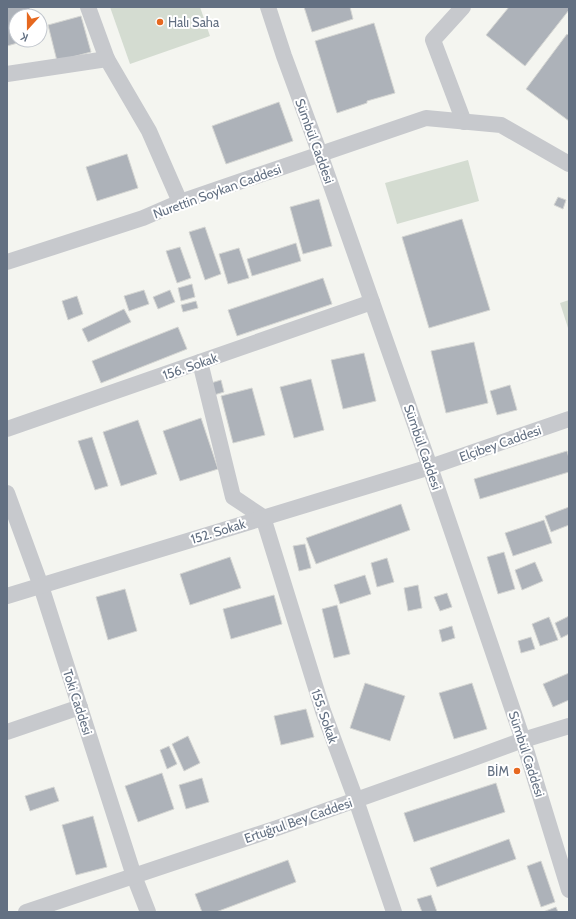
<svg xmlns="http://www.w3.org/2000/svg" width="576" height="919" font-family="Cabin,sans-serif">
	<rect width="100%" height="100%" fill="#f4f5f0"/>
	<g fill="#d4dcd1">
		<path d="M110,7h90l10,29 -80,28z"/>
		<path d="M468,160l11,41 -82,23 -12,-41z"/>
		<path d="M569,300v31l-9,-28z"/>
	</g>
	<g fill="#adb2b9" stroke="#d5d6d3">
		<path d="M7,7h22l3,9h-16v24h12l-21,6z"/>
		<path d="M304,7h46l3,12 -41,13z"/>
		<path d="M509,7h60v3l-44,56 -39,-31z"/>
		<path d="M81,16l10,36 -34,9 -9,-36z"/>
		<path d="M374,23l21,70 -28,8v2l-30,10 -22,-72z"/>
		<path d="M567,34l2,2v85l-43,-32z"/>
		<path d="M279,102l14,39 -67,23 -14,-38z"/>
		<path d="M127,154l11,34 -41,13 -11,-34z"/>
		<path d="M558,197l8,3 -3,9 -9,-4z"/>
		<path d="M319,199l13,47 -29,8 -13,-47z"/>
		<path d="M462,219l28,91 -61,18 -27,-91z"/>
		<path d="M205,227l16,47 -16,6 -16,-48z"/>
		<path d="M296,243l5,18 -49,15 -5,-17z"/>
		<path d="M180,247l11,31 -14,5 -11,-32z"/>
		<path d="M239,248l10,30 -21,6 -9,-30z"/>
		<path d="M323,278l9,26 -95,32 -9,-26z"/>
		<path d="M192,284l3,13 -14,4 -3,-13z"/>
		<path d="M144,290l5,14 -20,7 -5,-15z"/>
		<path d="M170,290l5,12 -17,7 -5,-12z"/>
		<path d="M77,296l6,18 -15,6 -6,-19z"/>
		<path d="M196,301l2,7 -15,4 -2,-7z"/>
		<path d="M124,309l7,13 -43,20 -6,-13z"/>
		<path d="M178,327l9,22 -86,34 -9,-22z"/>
		<path d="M474,342l14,61 -42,10 -15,-62z"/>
		<path d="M364,353l12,48 -33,8 -12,-49z"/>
		<path d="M311,379l13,51 -30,8 -14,-51z"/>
		<path d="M221,380l3,12 -10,3 -3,-12z"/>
		<path d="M510,385l7,25 -20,5 -7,-24z"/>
		<path d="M252,388l13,47 -32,8 -12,-47z"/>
		<path d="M201,418l17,51 -38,12 -17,-50z"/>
		<path d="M138,420l19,54 -36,12 -18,-54z"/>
		<path d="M92,437l16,49 -13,4 -17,-49z"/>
		<path d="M567,451l2,7v14l-89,27 -6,-20z"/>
		<path d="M401,504l9,26 -94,34 -10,-26z"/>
		<path d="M569,507v18l-18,7 -6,-16z"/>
		<path d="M544,520l8,23 -39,13 -8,-23z"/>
		<path d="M305,544l6,24 -12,3 -6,-25z"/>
		<path d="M504,552l11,37 -17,5 -11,-37z"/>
		<path d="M230,557l11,31 -51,17 -10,-31z"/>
		<path d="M387,558l7,24 -17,5 -6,-24z"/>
		<path d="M535,562l8,19 -21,9 -7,-20z"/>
		<path d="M365,575l6,19 -31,10 -6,-19z"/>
		<path d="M418,585l4,23 -14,3 -4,-23z"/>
		<path d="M125,589l12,42 -29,9 -12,-43z"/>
		<path d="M447,593l5,14 -12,4 -6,-14z"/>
		<path d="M274,595l8,29 -51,15 -8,-30z"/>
		<path d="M337,605l13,49 -16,4 -12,-49z"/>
		<path d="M569,616v18l-8,4 -6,-15z"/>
		<path d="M549,617l9,23 -18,6 -8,-22z"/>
		<path d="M452,626l3,12 -13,4 -3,-12z"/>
		<path d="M531,637l4,12 -14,4 -3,-12z"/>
		<path d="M569,673v27l-16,7 -10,-23z"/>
		<path d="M365,683l40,13 -15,45 -40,-13z"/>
		<path d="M472,683l15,46 -33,10 -15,-46z"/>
		<path d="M306,709l8,28 -33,8 -7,-29z"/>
		<path d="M188,736l12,27 -16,8 -12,-27z"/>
		<path d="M169,746l8,18 -10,5 -7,-19z"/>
		<path d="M162,773l12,36 -36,13 -13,-36z"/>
		<path d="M202,778l7,24 -23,7 -7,-24z"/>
		<path d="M496,783l9,29 -91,30 -10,-29z"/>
		<path d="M54,787l5,14 -29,10 -5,-15z"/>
		<path d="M93,816l14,51 -31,8 -14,-50z"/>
		<path d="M509,839l7,20 -79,28 -7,-19z"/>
		<path d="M288,860l8,22 -80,30h-14l-7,-18z"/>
		<path d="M541,861l14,41 -14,5 -14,-41z"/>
		<path d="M431,895l6,17h-15l-5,-13z"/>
		<path d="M556,907l2,5h-15z"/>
	</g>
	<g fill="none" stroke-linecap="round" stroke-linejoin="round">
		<g stroke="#c7c9cd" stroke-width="16">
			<path d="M88,7l19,52 42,72 31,71"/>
			<path d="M268,7l16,49 36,98 110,313 93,273 46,150"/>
			<path d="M463,7l-30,33 31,82"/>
			<path d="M7,74l100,-15"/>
			<path d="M7,262l136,-44 37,-16 246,-84 75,7 68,39"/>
			<path d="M200,362l33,135 30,20 60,194 33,89 38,112"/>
			<path d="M7,429l365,-127"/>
			<path d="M7,493l34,93 93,290 14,36"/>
			<path d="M7,596l423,-129 139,-48"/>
			<path d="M7,732l73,-25"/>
			<path d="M26,912l251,-84 186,-66 60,-22 46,-14"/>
		</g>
	</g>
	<g fill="#e6681f" stroke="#fff" stroke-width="1.5">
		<circle cx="160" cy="22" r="4"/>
		<circle cx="517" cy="771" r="4"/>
	</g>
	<g text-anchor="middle" stroke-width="4" stroke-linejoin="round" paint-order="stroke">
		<g font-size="13" fill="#637082" stroke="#fff" text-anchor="start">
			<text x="168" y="27">Halı Saha</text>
			<text x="509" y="776" text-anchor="end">BİM</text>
		</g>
		<g font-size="13" fill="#637082" stroke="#fff">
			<text transform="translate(315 141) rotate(70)" y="5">Sümbül Caddesi</text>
			<text transform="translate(217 191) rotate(-20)" y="5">Nurettin Soykan Caddesi</text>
			<text transform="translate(190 366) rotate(-19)" y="5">156. Sokak</text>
			<text transform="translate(500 443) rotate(-19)" y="5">Elçibey Caddesi</text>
			<text transform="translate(423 447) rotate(71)" y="5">Sümbül Caddesi</text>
			<text transform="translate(218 531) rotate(-17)" y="5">152. Sokak</text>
			<text transform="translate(78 702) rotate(72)" y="5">Toki Caddesi</text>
			<text transform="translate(325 716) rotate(71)" y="5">155. Sokak</text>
			<text transform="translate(527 754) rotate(72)" y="5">Sümbül Caddesi</text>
			<text transform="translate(298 820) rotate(-19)" y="5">Ertuğrul Bey Caddesi</text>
		</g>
	</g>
	<rect width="576" height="919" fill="none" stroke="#637082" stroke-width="16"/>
	<g transform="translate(28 28) rotate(201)"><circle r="19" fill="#ffffff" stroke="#c1c6cd"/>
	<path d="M0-3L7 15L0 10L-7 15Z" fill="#e6681f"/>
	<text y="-6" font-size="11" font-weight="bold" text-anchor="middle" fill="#637082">K</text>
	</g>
</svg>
